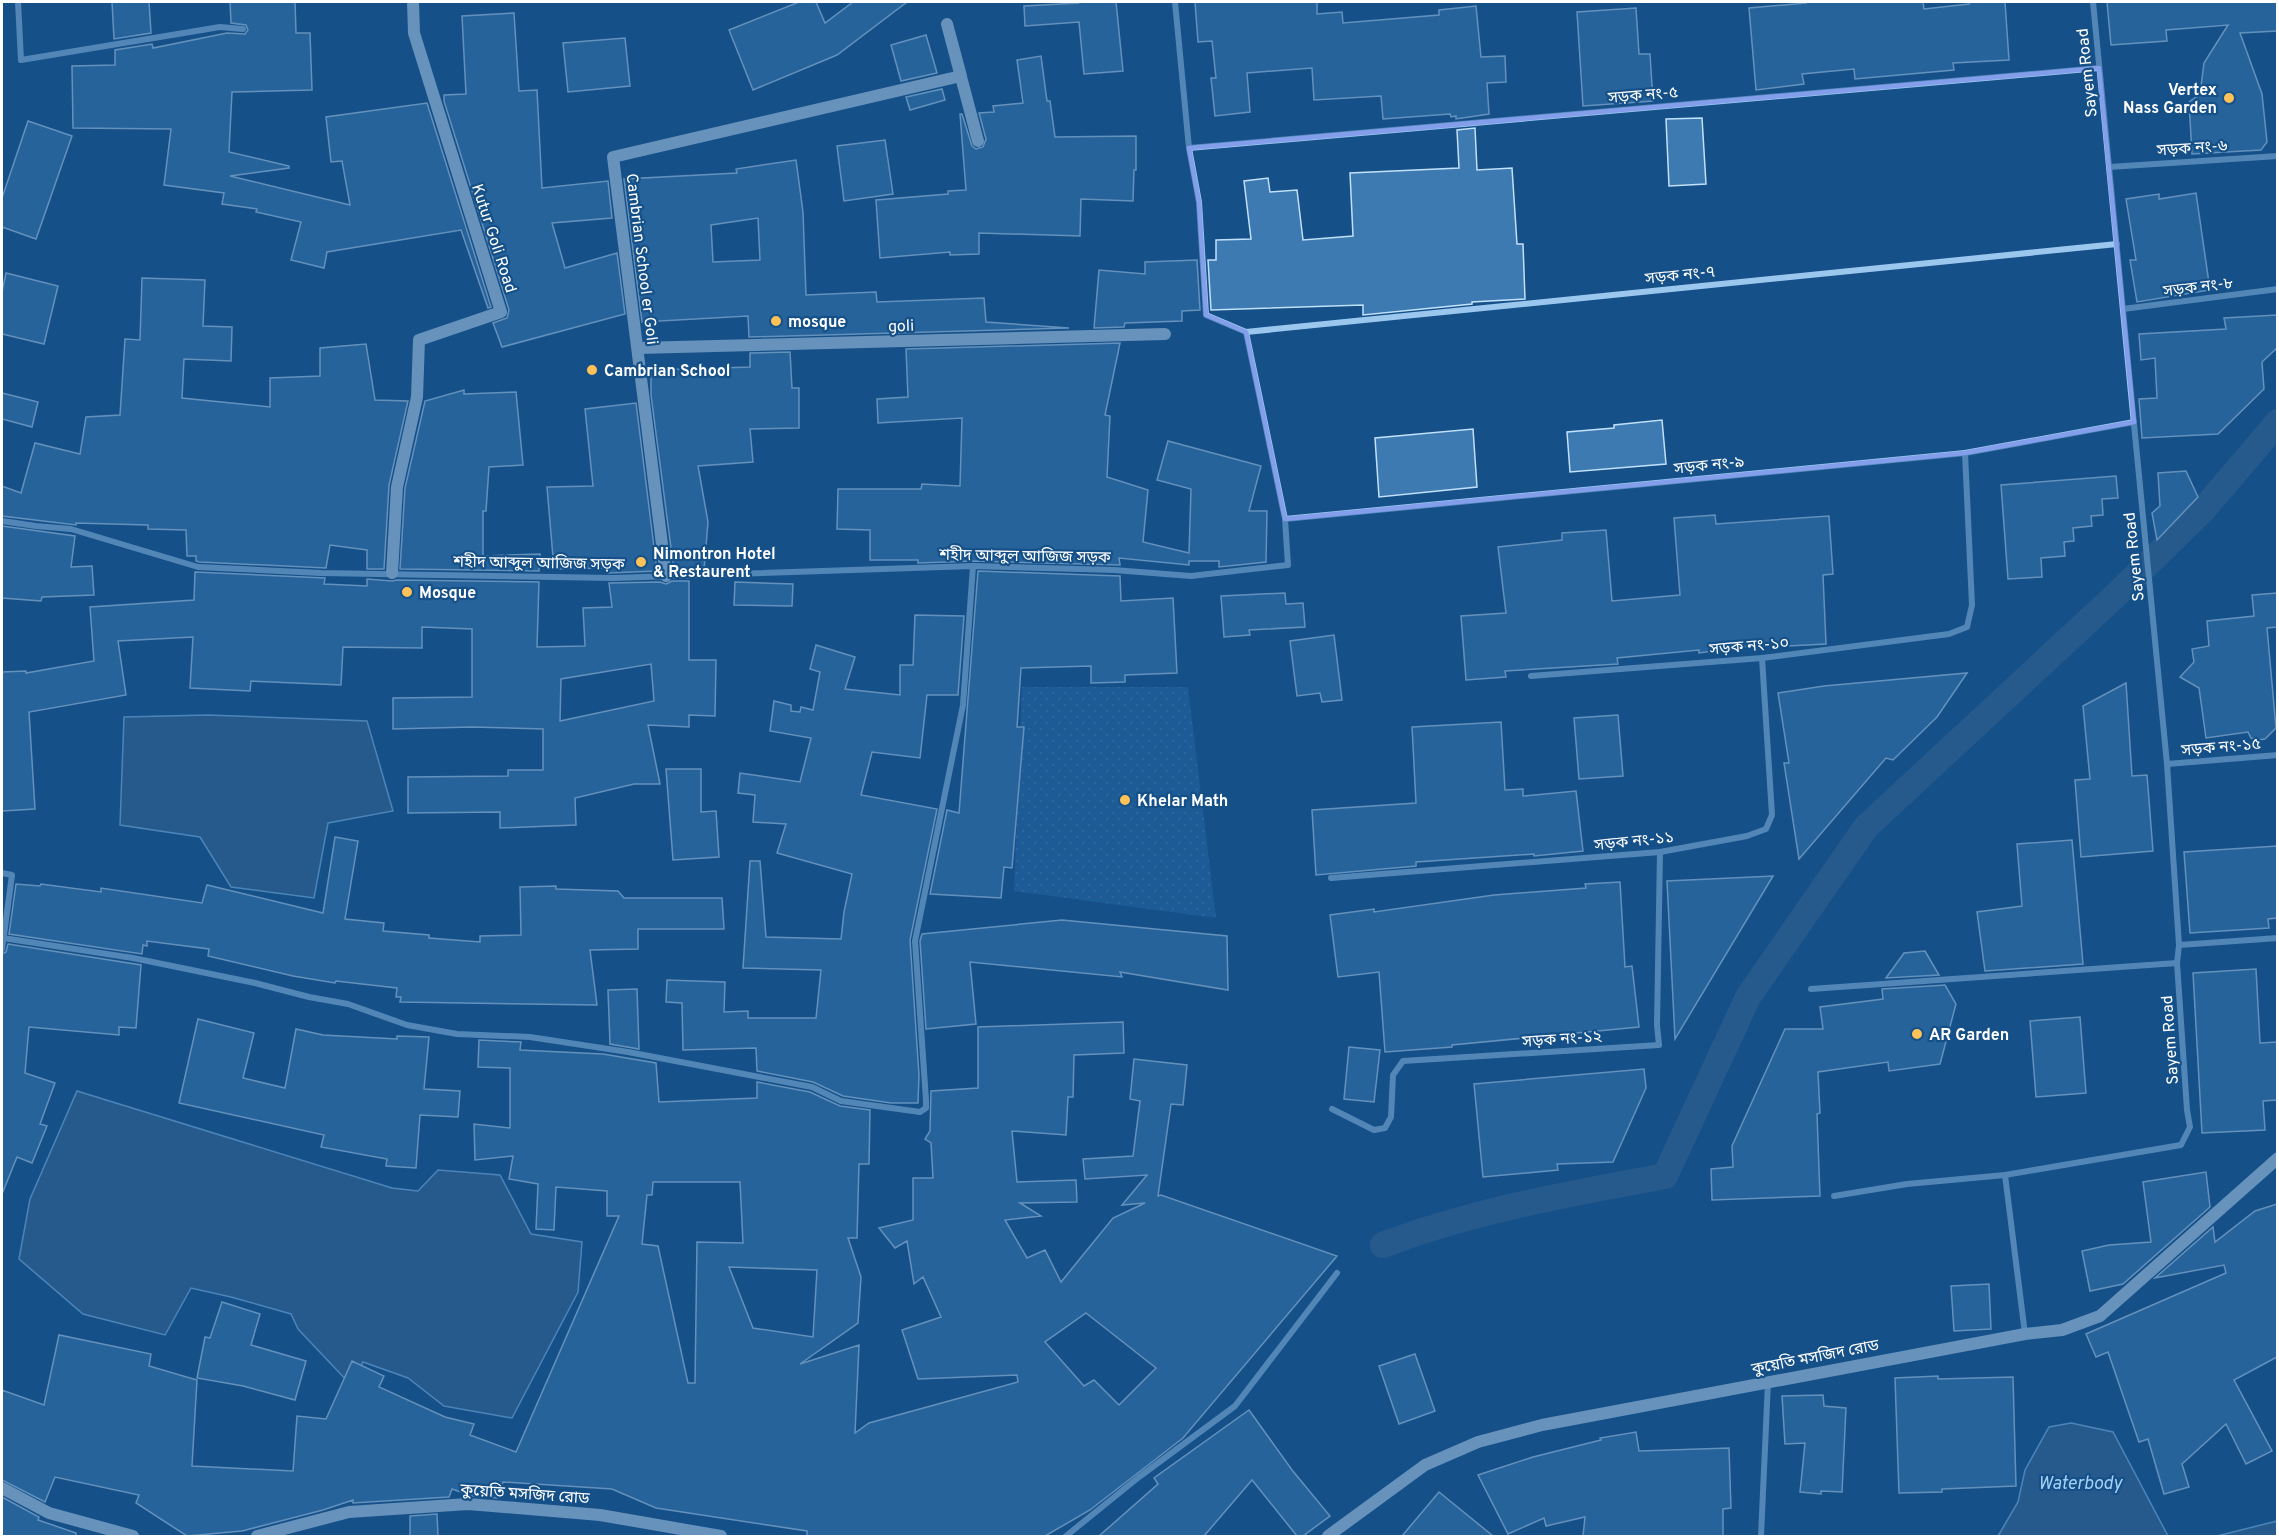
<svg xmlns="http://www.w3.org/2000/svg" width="2279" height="1538" font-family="Overpass,'Noto Sans Bengali',sans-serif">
	<defs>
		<pattern id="grass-dots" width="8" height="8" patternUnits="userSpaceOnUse" patternTransform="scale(1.5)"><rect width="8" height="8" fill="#2468a6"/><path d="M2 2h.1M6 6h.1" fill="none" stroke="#457fb3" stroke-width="1.8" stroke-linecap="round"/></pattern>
	</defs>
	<rect width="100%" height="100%" fill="#155088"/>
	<path fill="url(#grass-dots)" d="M1022,687h166l28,231 -202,-27z"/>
	<g fill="#3b6790" stroke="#8dc4f2" stroke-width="1.5">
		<path d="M208,715l159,6 26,90 -65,12 -14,75 -83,-11 -31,-50 -80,-12 4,-108z"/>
		<path d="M77,1091l315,97 26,3 20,-21 62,5 31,59 51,8 -4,50 -66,126 -68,-12 -36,-28 -45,-16 -12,23 -53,-56 -7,-15 -60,-17 -40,-9 -26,47 -82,-21 -64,-55 11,-60z"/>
		<path d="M2071,1423l42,9 55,104h-170l20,-34 7,-32 24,-43z"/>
		<path d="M2277,1521v15h-60z"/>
	</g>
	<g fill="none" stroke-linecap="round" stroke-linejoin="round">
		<path stroke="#3b6790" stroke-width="26" d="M1383,1245c91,-35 187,-51 282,-69l83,-179 118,-170 249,-231 88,-86 75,-88"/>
	</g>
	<g fill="#3d7ab2" stroke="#c1e0fb" stroke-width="1.5" fill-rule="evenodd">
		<path d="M112,2h37l2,31 -37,6z"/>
		<path d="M230,2h65l1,31h14l2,57 -80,2 -3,60 60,14v2l-59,8 120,29 -8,-44 -11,1 -5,-45 101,-14 64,204 -3,1 -27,-78 -134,22 -3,16 -33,-8 10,-38 -45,-10 1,-3 -35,-5 2,-11 -60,-8 7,-56 -98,-1 -1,-62 43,-1v-15l37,-6 1,4 74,-15 18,1 3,-4 -2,-5 -15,-2z"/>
		<path d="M799,2h17l9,21 28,-21h54l-70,53 -84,35 -24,-60z"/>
		<path d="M1077,2h39l7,69 -39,3 -5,-52 -54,4 -1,-20 54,-3z"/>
		<path d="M1195,2h122v12l25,-2 1,11 96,-8v-5l37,-4 5,51 24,-1 1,26 -19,1 2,31 -33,5v-3l-5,1 -1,-3 -67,5 -2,-23 -67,4 -2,-32 -65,5 3,39 -35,4 -4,-38h5l-4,-37 -14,1z"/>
		<path d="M1806,2h117l1,7 45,-5v-2h36l4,58 -56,3 1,7 -99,9 -1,-10 -52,5 2,10 -48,6 -7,-82 57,-5z"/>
		<path d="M2107,2h170v29l-37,2 22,61 5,48 -6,8 -69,4 -3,-52 11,-8 4,-31 24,-38 -62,5 1,11 -56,4z"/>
		<path d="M1636,8l3,46h11l3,47 -70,5 -6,-94z"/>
		<path d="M514,13l5,78 18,-1 5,98 66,-7 4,37 -60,5 13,45 52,-15 8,61 -123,33 -9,-24 14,-5 2,-8 -65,-209v-6l22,-1 -4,-78z"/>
		<path d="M926,35l11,38 -36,8 -10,-36z"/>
		<path d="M625,38l5,48 -62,6 -5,-49z"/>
		<path d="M1041,56l6,45h3l5,36 81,-1v34h-2l-1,31 -52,-2 -1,37 -101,-3v21l-29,1v-3l-70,6 -4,-58 72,-6v-3l18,-1 -6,-76h2l10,32 4,3 7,-2 3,-8 -7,-26 15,-1 -1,-6 30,-3 -6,-43z"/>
		<path d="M942,89l3,11 -35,10 -4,-13z"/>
		<path d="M1702,118l4,66 -37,2 -3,-67z"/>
		<path d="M28,121l44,15 -36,103 -34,-12v-29z"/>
		<path d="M1475,128l2,42 35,-2 5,76h6l2,55 -53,3v2l-109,11v-10l-152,5 -3,-50h8v-20l35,-1 -7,-58 24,-3 2,14 27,-2 6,50 50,-4 -3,-63 109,-5 -2,-38z"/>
		<path d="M885,140l8,54 -49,7 -7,-55z"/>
		<path d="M796,160l7,52 3,83 70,-3 1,10 107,-4 2,24 83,6 -320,9 -1,-21 -106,6 -18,-143 113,-6 -1,-4zM758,218l2,42 -47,2 -2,-37z"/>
		<path d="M2196,193l14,97 -73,12 -7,-42h6l-10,-61 33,-5v5z"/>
		<path d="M1197,260l3,50 -18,1v10l-57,2 -1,4 -30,1 5,-58 46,4v-12z"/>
		<path d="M6,273l52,13 -14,58 -42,-10v-42z"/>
		<path d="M142,278l63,2 -2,46 29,1 -1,34 -47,-2 -2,39 88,9v-29l50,-2v-28l46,-4 9,56 33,1 -19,84 -5,84h-17v-19l-37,-5 -4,23 -127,-6 -3,-1v-5h-9l-1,-26 -38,-1v-4l-72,-2v2l-74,-9v-30l19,7 14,-50 45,11 6,-37 34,-2 5,-76 15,1z"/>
		<path d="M2277,315v33l-15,14 2,27 -46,45 -76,4 -3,-39 18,-1 -2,-40 -14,2 -2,-26 87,-5 -2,-11z"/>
		<path d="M1120,343l-15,72 5,1 -3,61 41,13 -5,52 46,11 2,-64 -34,-9 11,-39 93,25 -12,45h18l-1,51 -47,5v-6h-30v4l-70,-7 1,7 -147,-4 -55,2v-3h-48v-30l-33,-1 1,-40h83l1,-5 38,2 2,-68 -84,5 -1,-24 31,-2 -2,-48z"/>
		<path d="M790,352l2,36h7v40l-49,1 3,33 -55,4 10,56 -4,48 -30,1 -23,-176v-25l99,-3v-14z"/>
		<path d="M464,390v4l52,-2 7,73 -34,2 -3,44h-3v45l57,-2 -1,17 -139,-2 5,-81 20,-87z"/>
		<path d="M2,393l36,9 -6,25 -30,-8z"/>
		<path d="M636,403l21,168 -49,2 -1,-5 -53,1 -7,-82 46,-1 -8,-77z"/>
		<path d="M1662,420l4,44 -96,8 -3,-40 47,-4v-3z"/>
		<path d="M1473,429l4,58 -98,10 -4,-59z"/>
		<path d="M2186,471l12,26 -41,43 -5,-27 8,-7 -2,-33z"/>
		<path d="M2116,476l2,22 -16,1 1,16 -12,1 1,10 -19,2 1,13 -10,1 1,14 -24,2 1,19 -34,2 -7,-94z"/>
		<path d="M1715,515l1,9 113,-8 4,58 -10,1 3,69 -38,2v-5l-89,12v-3l-82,8 1,6 -113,7 1,6 -40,3 -5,-64 45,-3 -8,-66 64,-7v-7l44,-3 6,71 68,-6 -6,-77z"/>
		<path d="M2,526l73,10 -4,31 21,-1 2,29 -52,2 -1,4 -39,-3z"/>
		<path d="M978,571l142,5 1,25 52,-3 4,75 -52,2v7l-34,1v-17l-70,2 -4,59h7l-12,141 -8,-1 -3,31 -71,-4 17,-84 12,3z"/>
		<path d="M195,572l130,6 -1,6 43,2v-7l25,2 5,-1 142,2 -2,65 48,-1 -2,-38 29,-1 -3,-24 51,-1 6,2 6,-3h17v79h27l-1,56 -26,-1v12l-41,-2 12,59h-26l-59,14 1,27 -76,3v-16l-92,1v-36l100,-1v-6h35v-41l-71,-2 -79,2v-31l79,-1v-68l-50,-2v21l-79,-1 -2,38 -90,-4 -1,10 -60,-3 3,-51 -75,4 8,54 -97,17 6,97 -33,2v-139l24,-1v2l68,-12 -4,-54 104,-7zM651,664l3,37 -94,20 1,-42z"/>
		<path d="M735,582l58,2 -1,22 -58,-1z"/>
		<path d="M1285,593l1,11 17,-1 2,24 -56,3 1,5 -26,2 -3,-41z"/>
		<path d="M2277,593v34l-10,1 9,100 -11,11 -7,1 -7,-2 -3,-6 -42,6 -7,-50 -19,-11 14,-15 -2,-13 17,-3 -2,-25 47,-5 -2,-21z"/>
		<path d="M915,615l49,1 -6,79h-31l-7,63 -48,-6 -11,43 76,14 -27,131 9,135 -1,28h-27l-48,-7 -30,-14 -56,-11 -1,-23 -73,2 -1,-47 -16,-1 1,-22 58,2 -1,30 24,-1v7h68l5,-48 -78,-2 7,-107h10l6,76 75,2 3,-27 8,-38 -75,-21 9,-29 -33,-2 2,-27 -17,-2 2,-20 60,9 11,-44 -41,-7 4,-30 17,4v6l9,1 1,-5 12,3 7,-38 -10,-3 6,-24 39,12 -10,32 55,6v-30h13z"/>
		<path d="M1334,635l8,65 -20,2 -2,-9 -23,3 -7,-55z"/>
		<path d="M1967,673l-30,44 -44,43 -7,-2 -87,101 -15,-96h5l-11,-70 46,-7z"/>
		<path d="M2126,683l6,93 15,-1 6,76 -72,6 -6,-77 15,-1 -7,-73z"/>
		<path d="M1618,715l5,61 -44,3 -5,-61z"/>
		<path d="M1501,722l4,68 18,-1v7l53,-5 7,60 -49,5v-2l-118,8v4l-100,9 -4,-65 104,-7 -4,-76z"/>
		<path d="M666,769h35v43l15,-1 3,46 -46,3z"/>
		<path d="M335,837l23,4 -13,78 39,4 -1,8 46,4v3l51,4v-6l41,-1 -1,-48 36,-1v3l62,2 6,7h98l2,31h-86v20l-48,1 7,55 -197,-3 1,-5h-5l1,-9 -61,-7 -1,2 -42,-7 -85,-20 1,-7 -62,-8v5l-4,-1 -1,9 -133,-20 7,-50 24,2 1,-2 60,8v-4l101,15 5,-18 116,28z"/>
		<path d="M2072,840l11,124 -98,7 -8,-59 45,-6 -5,-62z"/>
		<path d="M2277,846v72l-9,1 1,9 -79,5 -6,-81z"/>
		<path d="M1773,876l-98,163 -8,-158z"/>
		<path d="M1620,882l5,85 7,-1 7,61 -187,18v2l-67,5 -6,-80 -41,5 -8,-62 44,-6v3l120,-17 92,-7 -1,-4z"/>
		<path d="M1062,920l165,16 1,54 -108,-18 2,5 -152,-15 6,62 -50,5 -6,-88 2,-7z"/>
		<path d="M8,944l133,21 -5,63 -17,-1v8l-90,-8 -4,46 30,10 -15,41 7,2 -15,37 -15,-6 -15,37v-240l4,-2z"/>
		<path d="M1925,951l14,24 -53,3 18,-25z"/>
		<path d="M2256,969l4,74 17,-1v58l-14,1 2,29 -63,3 -9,-160z"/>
		<path d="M1945,985l11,19 -16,60 -51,7 -1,-9 -70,10 2,41 -3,1 3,82 -108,4 -1,-31 22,-2 -1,-21 53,-117h38l-3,-22 63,-8 -1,-10z"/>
		<path d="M637,989l2,60 -29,-5 -2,-54z"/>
		<path d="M2080,1017l6,76 -50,4 -6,-76z"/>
		<path d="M198,1019l56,14 -11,45 42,10 11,-59 27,6 74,4v-3l32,1 -5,52 36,2 -2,26 -38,-2 -4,53 -30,-2 1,-7 -66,-12 3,-12 -145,-32z"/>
		<path d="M1123,1022l1,31 -50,2 -1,42h-5l-2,38 -54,-4 5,51 59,-2 1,22 -57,1 21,13 -36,4 22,38 18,-8 16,32 52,-64 32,-15 -23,2 25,-30 -62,4 -2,-20 50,-3 7,-55 -10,-2 4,-40 53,6 -4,40 -12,-1 -13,92 3,-1 176,61 -154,182 -93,72 -45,26h-238v-5l-151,-23 -44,-19 -109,-7 -6,16 -25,-2 -20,-7 -3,8 -96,6v-3l-30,10 -81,21 -55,5 -51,-33 3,-8 -84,-18 -10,25 -43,-22v-90l42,15 15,-70 92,19 -2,12 48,14 -5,86 101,5 4,-55 29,3 26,-58 32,15 -5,11 66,30 29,7 -4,11 46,17 103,-236h-12v-25l-51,-4 -2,43 -18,-1 2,-45 -29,-5 4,-23 -38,4 -1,-36 36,4v-60l-32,-1 1,-27 42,2 -1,8 83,4 53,9 3,39 98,-4v-16l53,10 30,14 30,4 -1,54h-10l-2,74h-9l13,39 -3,46 -58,41 59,-19 -4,88 14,-10 149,-41 -1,-7 -99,4 -16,-49 39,-13 -18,-40 -9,7 -7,-43 -12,7 -16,-20 34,-8v-42h20l-2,-35 -6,-4 5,-8 1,-40 47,-3v-61zM653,1182h87l3,61 -46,-1 -2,141h-7l-30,-137 -16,-2 5,-49h5zM729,1267l88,3 -4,67 -60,-9zM1086,1313l70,55 -37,37 -25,-25 -10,6 -39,-44z"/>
		<path d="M1349,1047l31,3 -6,52 -30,-3z"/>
		<path d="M1644,1069l2,19 -33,74 -56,2 1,6 -75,7 -9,-93z"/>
		<path d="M2206,1172l4,35 -87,77 -33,7 -8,-40 27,-6 42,-3 -8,-60z"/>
		<path d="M2277,1204v153l-43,23 38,71 -26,13 -20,-40 -44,40 7,23 -25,7 -16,-55 -9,3 -31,-90 -12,5 -10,-23 140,-61 -2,-8 -69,13 58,-51 2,15 40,-31z"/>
		<path d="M1989,1284l2,45 -37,2 -3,-45z"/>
		<path d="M222,1302l38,12 -9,31 55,16 -11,39 -52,-14 -46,-8 8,-41 5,1z"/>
		<path d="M1415,1354l20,57 -36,13 -20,-58z"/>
		<path d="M1938,1376v3l75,-2 3,109 -74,3v3l-43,1 -4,-115z"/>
		<path d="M1823,1395l1,11 22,2 -4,84 -21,-1v3l-21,-2 5,-49 -20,1 -3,-48z"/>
		<path d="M1249,1410l43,60 38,46 -27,20h-6l-45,-56 -48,56h-105l59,-52 -4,-6z"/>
		<path d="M1636,1432l3,19 90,-3 2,60 -8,1v27h-140l2,-19 -39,9 -2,-8 -36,16 -30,-59 55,-18 68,-17 -1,-2z"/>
		<path d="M1439,1492l54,44h-91z"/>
		<path d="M2,1497l37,20 -1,3 38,13v3h-74z"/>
		<path d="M437,1514l1,22h-28v-20z"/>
	</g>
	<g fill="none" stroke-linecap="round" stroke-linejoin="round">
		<g stroke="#9bc7ef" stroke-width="6">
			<path d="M18,2l3,58 199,-33 23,2"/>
			<path d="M1175,2l14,146 10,54 7,113 40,17 871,-88"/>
			<path d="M1189,148l910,-80"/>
			<path d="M2109,167l169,-11"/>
			<path d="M2123,309l155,-20"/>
			<path d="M1285,519l680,-66 169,-31"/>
			<path d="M2,521l34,5 35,3 127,38 123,6 292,5 360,-12 141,4 77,6 97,-11 -3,-46 -39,-187"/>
			<path d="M1531,676l231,-18 187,-24 18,-7 5,-22 -7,-152"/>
			<path d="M2167,764l111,-9"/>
			<path d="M2,873l10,2 -10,74"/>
			<path d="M1331,878l329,-26 87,-16 19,-7 6,-14 -10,-157"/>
			<path d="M3,938l130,20 122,25 54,14 39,7 59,21 50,9 73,3 98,15 184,35 29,14 79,11 6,-4v-8l-11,-159 48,-236 10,-139"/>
			<path d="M2179,945l99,-7"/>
			<path d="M1811,989l366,-26"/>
			<path d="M1332,1109l42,21 11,-2 6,-11 2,-42 10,-14 256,-16 -2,-20 3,-173"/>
			<path d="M2005,1175l20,159"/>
			<path d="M1834,1196l73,-12 98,-9 176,-30 9,-18 -3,-17 -10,-147 2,-18 -12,-181 -74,-762"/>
			<path d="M1066,1536l73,-59 96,-71 102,-133"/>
			<path d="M1761,1536l7,-154"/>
		</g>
		<g stroke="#c8e2fa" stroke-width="12">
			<path d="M638,348l527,-14"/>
			<path d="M392,573l5,-86 20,-90 2,-57 82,-28 -87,-279 -1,-31"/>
			<path d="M666,576l-53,-419 348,-81 -14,-52 31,117"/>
			<path d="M2,1488l47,25 84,23"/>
			<path d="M257,1536l92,-24 119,-8 132,11 121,21"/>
			<path d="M1328,1536l97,-71 53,-23 64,-17 483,-91 37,-4 38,-14 178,-158"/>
		</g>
	</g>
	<path d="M0 0H2279V1538H0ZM2099,68l35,354 -169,31 -680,66 -39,-187 -40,-17 -7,-113 -10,-54z" fill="#155088" fill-opacity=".55" fill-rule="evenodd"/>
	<path fill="none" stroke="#839eea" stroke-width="4.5" stroke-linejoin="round" d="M2099,68l35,354 -169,31 -680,66 -39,-187 -40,-17 -7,-113 -10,-54z"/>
	<g fill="#ffc259" stroke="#155088" stroke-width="2">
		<circle cx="2229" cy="98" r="6"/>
		<circle cx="776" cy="321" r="6"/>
		<circle cx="592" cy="370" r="6"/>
		<circle cx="641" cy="562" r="6"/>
		<circle cx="407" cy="592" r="6"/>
		<circle cx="1125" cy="800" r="6"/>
		<circle cx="1917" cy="1034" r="6"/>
	</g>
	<g text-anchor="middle" stroke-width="4.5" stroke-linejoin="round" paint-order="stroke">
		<g font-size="16" fill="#fff" stroke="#155088">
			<text transform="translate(2086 73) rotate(-96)" y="6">Sayem Road</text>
			<text transform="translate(1643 94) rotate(-5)" y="6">সড়ক নং-৫</text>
			<text transform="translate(2192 147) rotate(-4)" y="6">সড়ক নং-৬</text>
			<text transform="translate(495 238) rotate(72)" y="6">Kutur Goli Road</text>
			<text transform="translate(643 259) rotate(83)" y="6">Cambrian School er Goli</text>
			<text transform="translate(1680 274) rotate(-6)" y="6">সড়ক নং-৭</text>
			<text transform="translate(2198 286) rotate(-7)" y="6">সড়ক নং-৮</text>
			<text transform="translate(901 325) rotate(-2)" y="6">goli</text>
			<text transform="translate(1709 464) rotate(-6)" y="6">সড়ক নং-৯</text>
			<text transform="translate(1025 555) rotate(1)" y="6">শহীদ আব্দুল আজিজ সড়ক</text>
			<text transform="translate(2133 557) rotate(-96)" y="6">Sayem Road</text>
			<text transform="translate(539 562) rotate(1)" y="6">শহীদ আব্দুল আজিজ সড়ক</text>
			<text transform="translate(1749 645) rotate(-5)" y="6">সড়ক নং-১০</text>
			<text transform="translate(2221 746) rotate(-5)" y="6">সড়ক নং-১৫</text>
			<text transform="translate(1634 840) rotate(-6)" y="6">সড়ক নং-১১</text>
			<text transform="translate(1562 1038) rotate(-4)" y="6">সড়ক নং-১২</text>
			<text transform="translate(2169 1040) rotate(-94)" y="6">Sayem Road</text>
			<text transform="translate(1815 1356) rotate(-11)" y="6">কুয়েতি মসজিদ রোড</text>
			<text transform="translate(525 1493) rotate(4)" y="6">কুয়েতি মসজিদ রোড</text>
		</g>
		<g font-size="16" font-weight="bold" fill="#fff" stroke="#155088" text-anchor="start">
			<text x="2217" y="95" text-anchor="end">Vertex<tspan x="2217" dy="18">Nass Garden</tspan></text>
			<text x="788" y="327">mosque</text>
			<text x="604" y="376">Cambrian School</text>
			<text x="653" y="559">Nimontron Hotel<tspan x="653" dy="18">&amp; Restaurent</tspan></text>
			<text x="419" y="598">Mosque</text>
			<text x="1137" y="806">Khelar Math</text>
			<text x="1929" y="1040">AR Garden</text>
		</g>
		<g font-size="18" font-style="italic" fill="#a6d1f6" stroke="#155088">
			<text x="2080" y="1489">Waterbody</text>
		</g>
	</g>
	<rect width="2279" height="1538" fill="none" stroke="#ffffff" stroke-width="6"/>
</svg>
